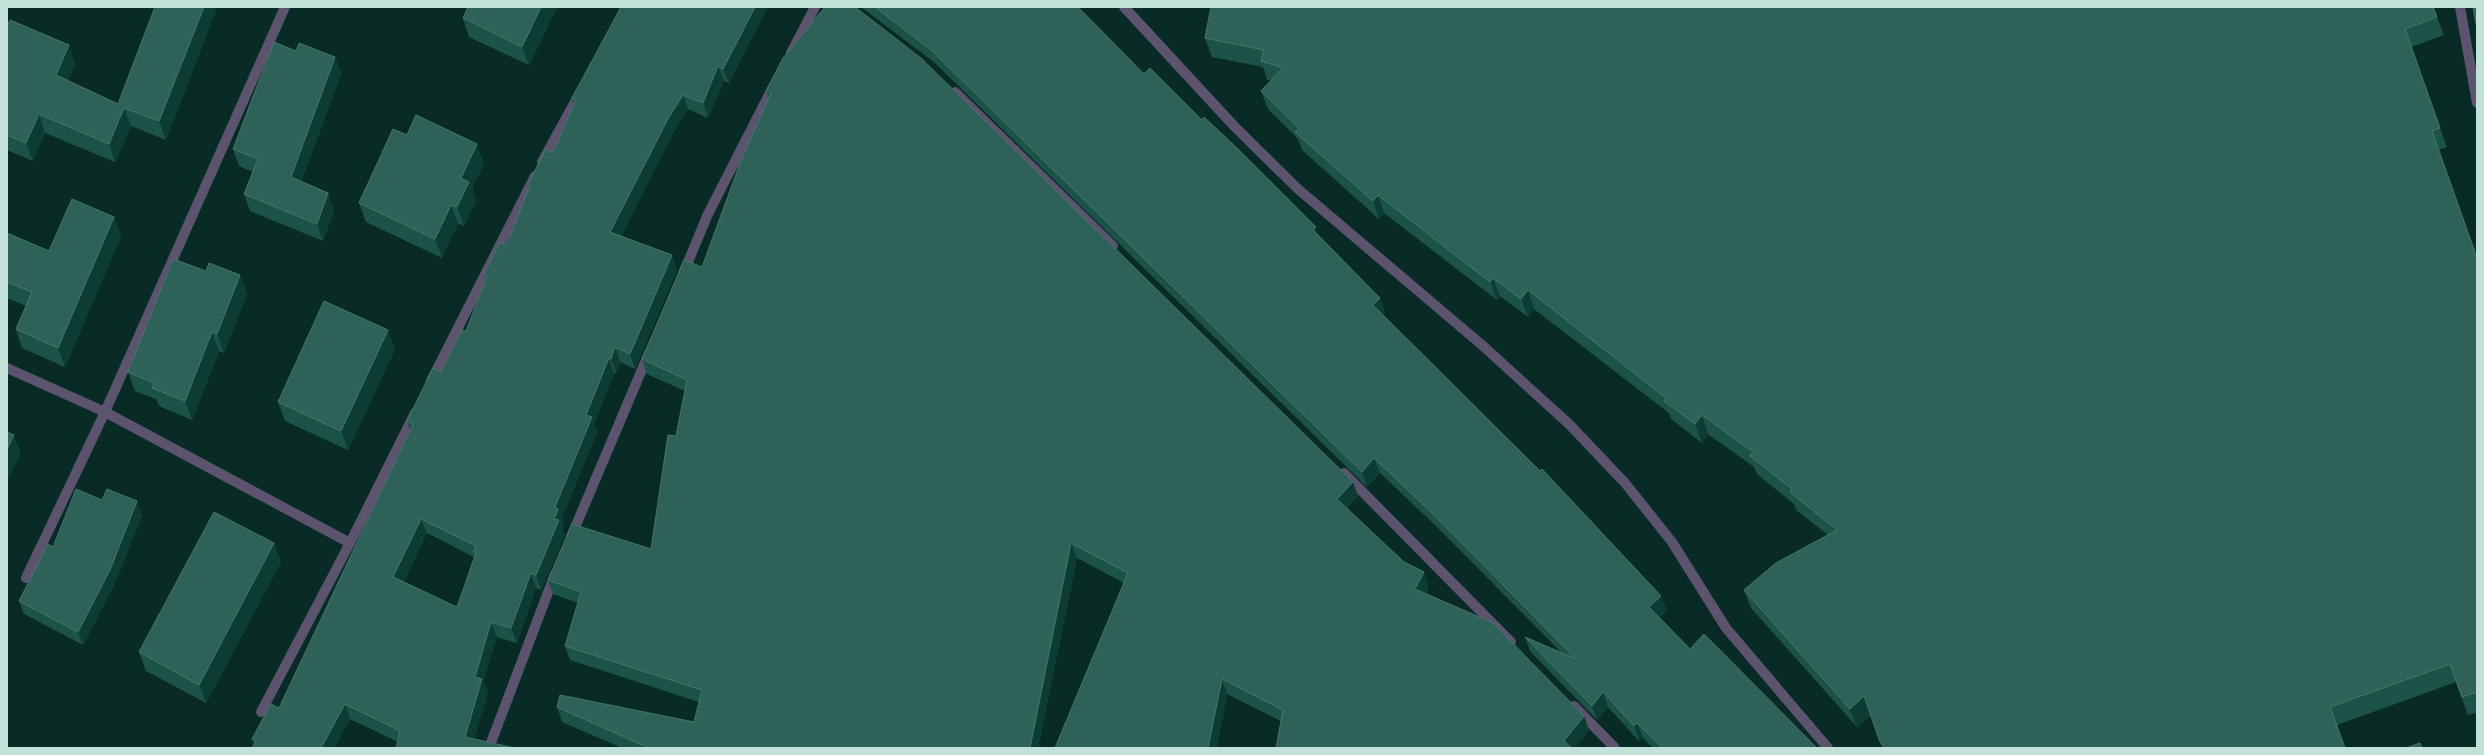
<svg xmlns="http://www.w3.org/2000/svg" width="2484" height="755" font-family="'Playfair Display',serif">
	<rect width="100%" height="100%" fill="#092b25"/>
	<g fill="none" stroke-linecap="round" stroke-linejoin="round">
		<g stroke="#5c546f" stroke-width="10">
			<path d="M1124,7l110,119 64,63 184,156 87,79 56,59 47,59 54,86 102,120"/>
			<path d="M2460,7l17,96"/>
			<path d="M791,53l24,-46"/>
			<path d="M955,92l158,154"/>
			<path d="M542,162l39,-71"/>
			<path d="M683,274l25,-60 66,-129"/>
			<path d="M7,368l98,44 245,131"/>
			<path d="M431,381l104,-205"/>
			<path d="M1344,473l167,169"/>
			<path d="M571,537l78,-184"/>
			<path d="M26,578l79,-166 180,-405"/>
			<path d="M1574,706l41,42"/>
			<path d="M261,712l89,-169 65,-130"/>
			<path d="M489,748l66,-174"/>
		</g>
	</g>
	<g fill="#1c5349" fill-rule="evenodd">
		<path d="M557,7l-28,58 -60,-28 -6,-19z"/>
		<path d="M621,7h145l1,1 -38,75 -5,-2 -16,37 -20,-9 -14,22 -53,105 56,34 -42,99 -15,-7 -4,11h-2l-20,51 3,8 -35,86 2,5 -2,5 3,7 -24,55 -5,-2 -19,55 -20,-6 -14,44 5,12 -90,49 -48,-23 -16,29h-82l2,-4 -2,-5 27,-31 131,-278 -3,-9 34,-49 25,-41 20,-51 -2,-6 23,-29 22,-57 -1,-4 25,-31 21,-49 -2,-6zM427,533l47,24 -17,50 -54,-25z"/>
		<path d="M861,7h217l66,67 58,46 118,117 65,75 -2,3 284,295 -8,8 31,31 127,99h-164l-10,-10 -4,3 -31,-34 -11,13 -67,-69 -5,-14 36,15 -123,-124 -58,-55 -13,14 -432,-424z"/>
		<path d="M2433,7l11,28 -33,12 36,100 -9,3 39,108v454l-9,3 -12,-33 -119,43 8,23h-463l-11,-33 -14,12 -106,-119 -7,-18 84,-55 -32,-25 -2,-6 -37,-30 -3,-7 -46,-33 -6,9 -31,-24 -2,-6 -135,-104 -6,8 -28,-21 -3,4 -113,-87 -5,6 -77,-69 -4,-11 -30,-30 -7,-18 10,-11h-4l-4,-13 -51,-10 -7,-19z"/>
		<path d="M216,10l-50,130 -35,-14 -16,36 -70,-29 -12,28 -26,-11v-123l68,37 -7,17 50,23z"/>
		<path d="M296,51l39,6 6,17 -40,108 27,11 6,17 -11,31 -73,-30 -6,-17 9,-22 -14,-6 -6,-17z"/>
		<path d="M783,58l570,424 5,14 -11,12 82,79 -3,7 163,136 -14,18h-299l5,-27 -54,-27 -10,54h-162l69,-165 -47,-25 -39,190h-416l-60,-26 -5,-15 137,15 5,-20 -129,-42 -5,-14 13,-43 -25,-9 -5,-14 103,-31 25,-113 9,-45 -38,-17 -5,-15 60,-92 67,-169 -3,-7z"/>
		<path d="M407,135l77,28 -12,26 4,12 -12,25 -6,-3 -16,35 -76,-36 -7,-19z"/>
		<path d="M114,217l7,19 -56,131 -43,-19 -6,-19 10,-23 -19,-8v-65l42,18z"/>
		<path d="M240,275l7,19 -23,59 -5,-2 -27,69 -33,-14 -3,-7 -21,-8 -7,-19z"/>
		<path d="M395,349l-47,101 -63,-29 -7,-19z"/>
		<path d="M142,515l-27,68 -32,62 -59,-31 -5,-13z"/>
		<path d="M274,543l7,19 -75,141 -60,-32 -7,-19z"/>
	</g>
	<g fill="#0d3c34">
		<path d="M204,7h11l1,3 -50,130 -7,-19z"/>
		<path d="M541,7h16l-28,58 -7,-18z"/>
		<path d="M755,7h11l1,1 -38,75 -6,-14z"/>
		<path d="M69,45l6,19 -13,30 -6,-19z"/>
		<path d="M335,57l6,17 -44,120 -6,-17z"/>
		<path d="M718,66l6,15 -16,37 -5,-15z"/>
		<path d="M683,95l5,14 -14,22 -59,116 -5,-15 59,-115z"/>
		<path d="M124,108l7,18 -16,36 -6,-18z"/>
		<path d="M39,114l6,19 -12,28 -7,-18z"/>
		<path d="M477,144l7,19 -12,26 4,12 -12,25 -7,-19 4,-29z"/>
		<path d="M328,193l6,17 -11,31 -6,-17z"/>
		<path d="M1378,195l6,18 -5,6 -6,-18z"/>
		<path d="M451,205l7,18 -16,35 -7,-19z"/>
		<path d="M114,217l7,19 -56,131 -7,-19z"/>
		<path d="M1316,227l5,14 -8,-11z"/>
		<path d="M672,255l5,15 -42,99 -5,-15z"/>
		<path d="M240,275l7,19 -23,59 -7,-19z"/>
		<path d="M1493,278l7,18 -3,4 -7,-18z"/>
		<path d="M1528,290l6,19 -6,8 -7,-18z"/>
		<path d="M1380,298l5,14 -7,7 -5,-14z"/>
		<path d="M388,330l7,19 -47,101 -7,-19z"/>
		<path d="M212,332l7,19 -27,69 -7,-19z"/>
		<path d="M615,347l5,15 -4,11 -5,-14z"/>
		<path d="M609,358l5,15 -20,51 3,8 -35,86 2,5 -2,5 3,7 -24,55 -5,-15 18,-56 1,-12 31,-92z"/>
		<path d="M1702,415l6,19 -6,9 -7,-19z"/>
		<path d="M14,435l7,18 -14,29v-33z"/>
		<path d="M1374,458l6,15 -13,14 -5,-15z"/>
		<path d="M1353,482l5,14 -16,18 -5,-15z"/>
		<path d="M137,501l5,14 -27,68 -32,62 -5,-13z"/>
		<path d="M421,519l6,14 -28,59 -6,-15z"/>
		<path d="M274,543l7,19 -75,141 -7,-18z"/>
		<path d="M1071,543l6,15 -39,190h-8z"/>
		<path d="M1424,572l5,15 -9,17 -5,-15z"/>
		<path d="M531,573l5,15 -19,55 -6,-15z"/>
		<path d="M1661,596l6,14 -12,12 -6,-15z"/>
		<path d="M491,622l6,15 -14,44 5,12 -16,55 -7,-11 10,-60z"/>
		<path d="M1222,679l5,15 -10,54h-9z"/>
		<path d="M1603,692l5,15 -11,13 -5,-14z"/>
		<path d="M1864,696l7,18 -14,13 -7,-18z"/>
		<path d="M345,704l5,15 -16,29h-13z"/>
		<path d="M1584,716l5,14 -14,18h-9l-2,-7z"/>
		<path d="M1637,723l6,15 -4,3 -5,-15z"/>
	</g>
	<g fill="#2e6258" stroke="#45766c" fill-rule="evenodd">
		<path d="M155,7h49l-45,114 -35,-13 -15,36 -70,-30 -13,29 -19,-8v-108l3,-7 59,25 -13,30 62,29z"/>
		<path d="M468,7h73l-19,40 -59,-29z"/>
		<path d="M621,7h134l-32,62 -5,-3 -15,37 -20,-8 -14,22 -59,115 62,23 -42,99 -15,-7 -4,12 -2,-1 -23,57 6,2 -37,90 3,2 -4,10 5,1 -23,55 -5,-2 -20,55 -20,-6 -16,55 7,2 -17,58 50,11h-119l4,-17 -55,-27 -24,44h-69l4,-7 -4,-2 19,-35 8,4 134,-284 -6,-3 26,-53 8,4 21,-42 4,1 21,-55 -3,-2 16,-32 7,3 23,-60 -2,-1 18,-35 7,4 23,-53 -4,-2zM421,519l55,27 -2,6 2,1 -19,54 -64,-30z"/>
		<path d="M825,7h30l66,51 432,424 -16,17 67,63 20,10 -9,17 78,34 91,93 -20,25 8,7h-296l7,-38 -61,-31 -14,69h-153l73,-175 -57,-30 -41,205h-381l-92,-41 3,-12 134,27 8,-32 -137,-44 16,-54 -33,-12 24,-56 79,25 17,-114 8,1 11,-56 -45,-21 42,-99 18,7 40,-109 29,-65 -5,-2 17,-33z"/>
		<path d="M875,7h203l66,67 6,-6 52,52 2,-3 33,31 79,79 -3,3 67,68 -7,7 167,166 2,-2 119,127 -12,11 41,42 14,-15 113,114h-154l-26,-25 -3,3 -31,-34 -11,14 -67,-69 51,22 -143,-145 -59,-56 -12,14 -432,-423z"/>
		<path d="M1211,7h1222l4,10 -32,12 35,99 -8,3 45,127v434l-15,5 -12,-33 -120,43 15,41h-459l-6,-6 -16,-46 -14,13 -106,-119 32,-27 61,-33 -47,-38 2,-3 -42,-33 3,-4 -51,-37 -7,9 -31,-23 2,-3 -138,-108 -7,9 -28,-21 -3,4 -112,-87 -5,6 -78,-69 4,-4 -38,-37 22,-23 -22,-7 3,-11 -59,-12z"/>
		<path d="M2473,7h4v22z"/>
		<path d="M274,42l22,9 3,-8 36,14 -44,120 37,16 -11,31 -73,-30 14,-35 -25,-10z"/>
		<path d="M416,115l61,29 -16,34 8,4 -12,25 -6,-2 -16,34 -76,-36 34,-74 14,6z"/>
		<path d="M72,199l42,18 -56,131 -42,-19 16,-37 -25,-10v-49l42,18z"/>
		<path d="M173,259l33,12 3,-8 31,12 -23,59 -5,-2 -27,69 -33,-13 2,-5 -26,-11z"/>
		<path d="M324,301l64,29 -47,101 -63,-29z"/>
		<path d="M7,432l7,3 -7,14z"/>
		<path d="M76,489l26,11 5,-11 30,12 -27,69 -32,62 -59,-31 29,-57 5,3z"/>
		<path d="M214,512l60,31 -75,142 -60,-33z"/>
		<path d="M2420,743l2,5h-16z"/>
	</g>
	<rect width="2484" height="755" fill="none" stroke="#c2e1d9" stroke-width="16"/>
</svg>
